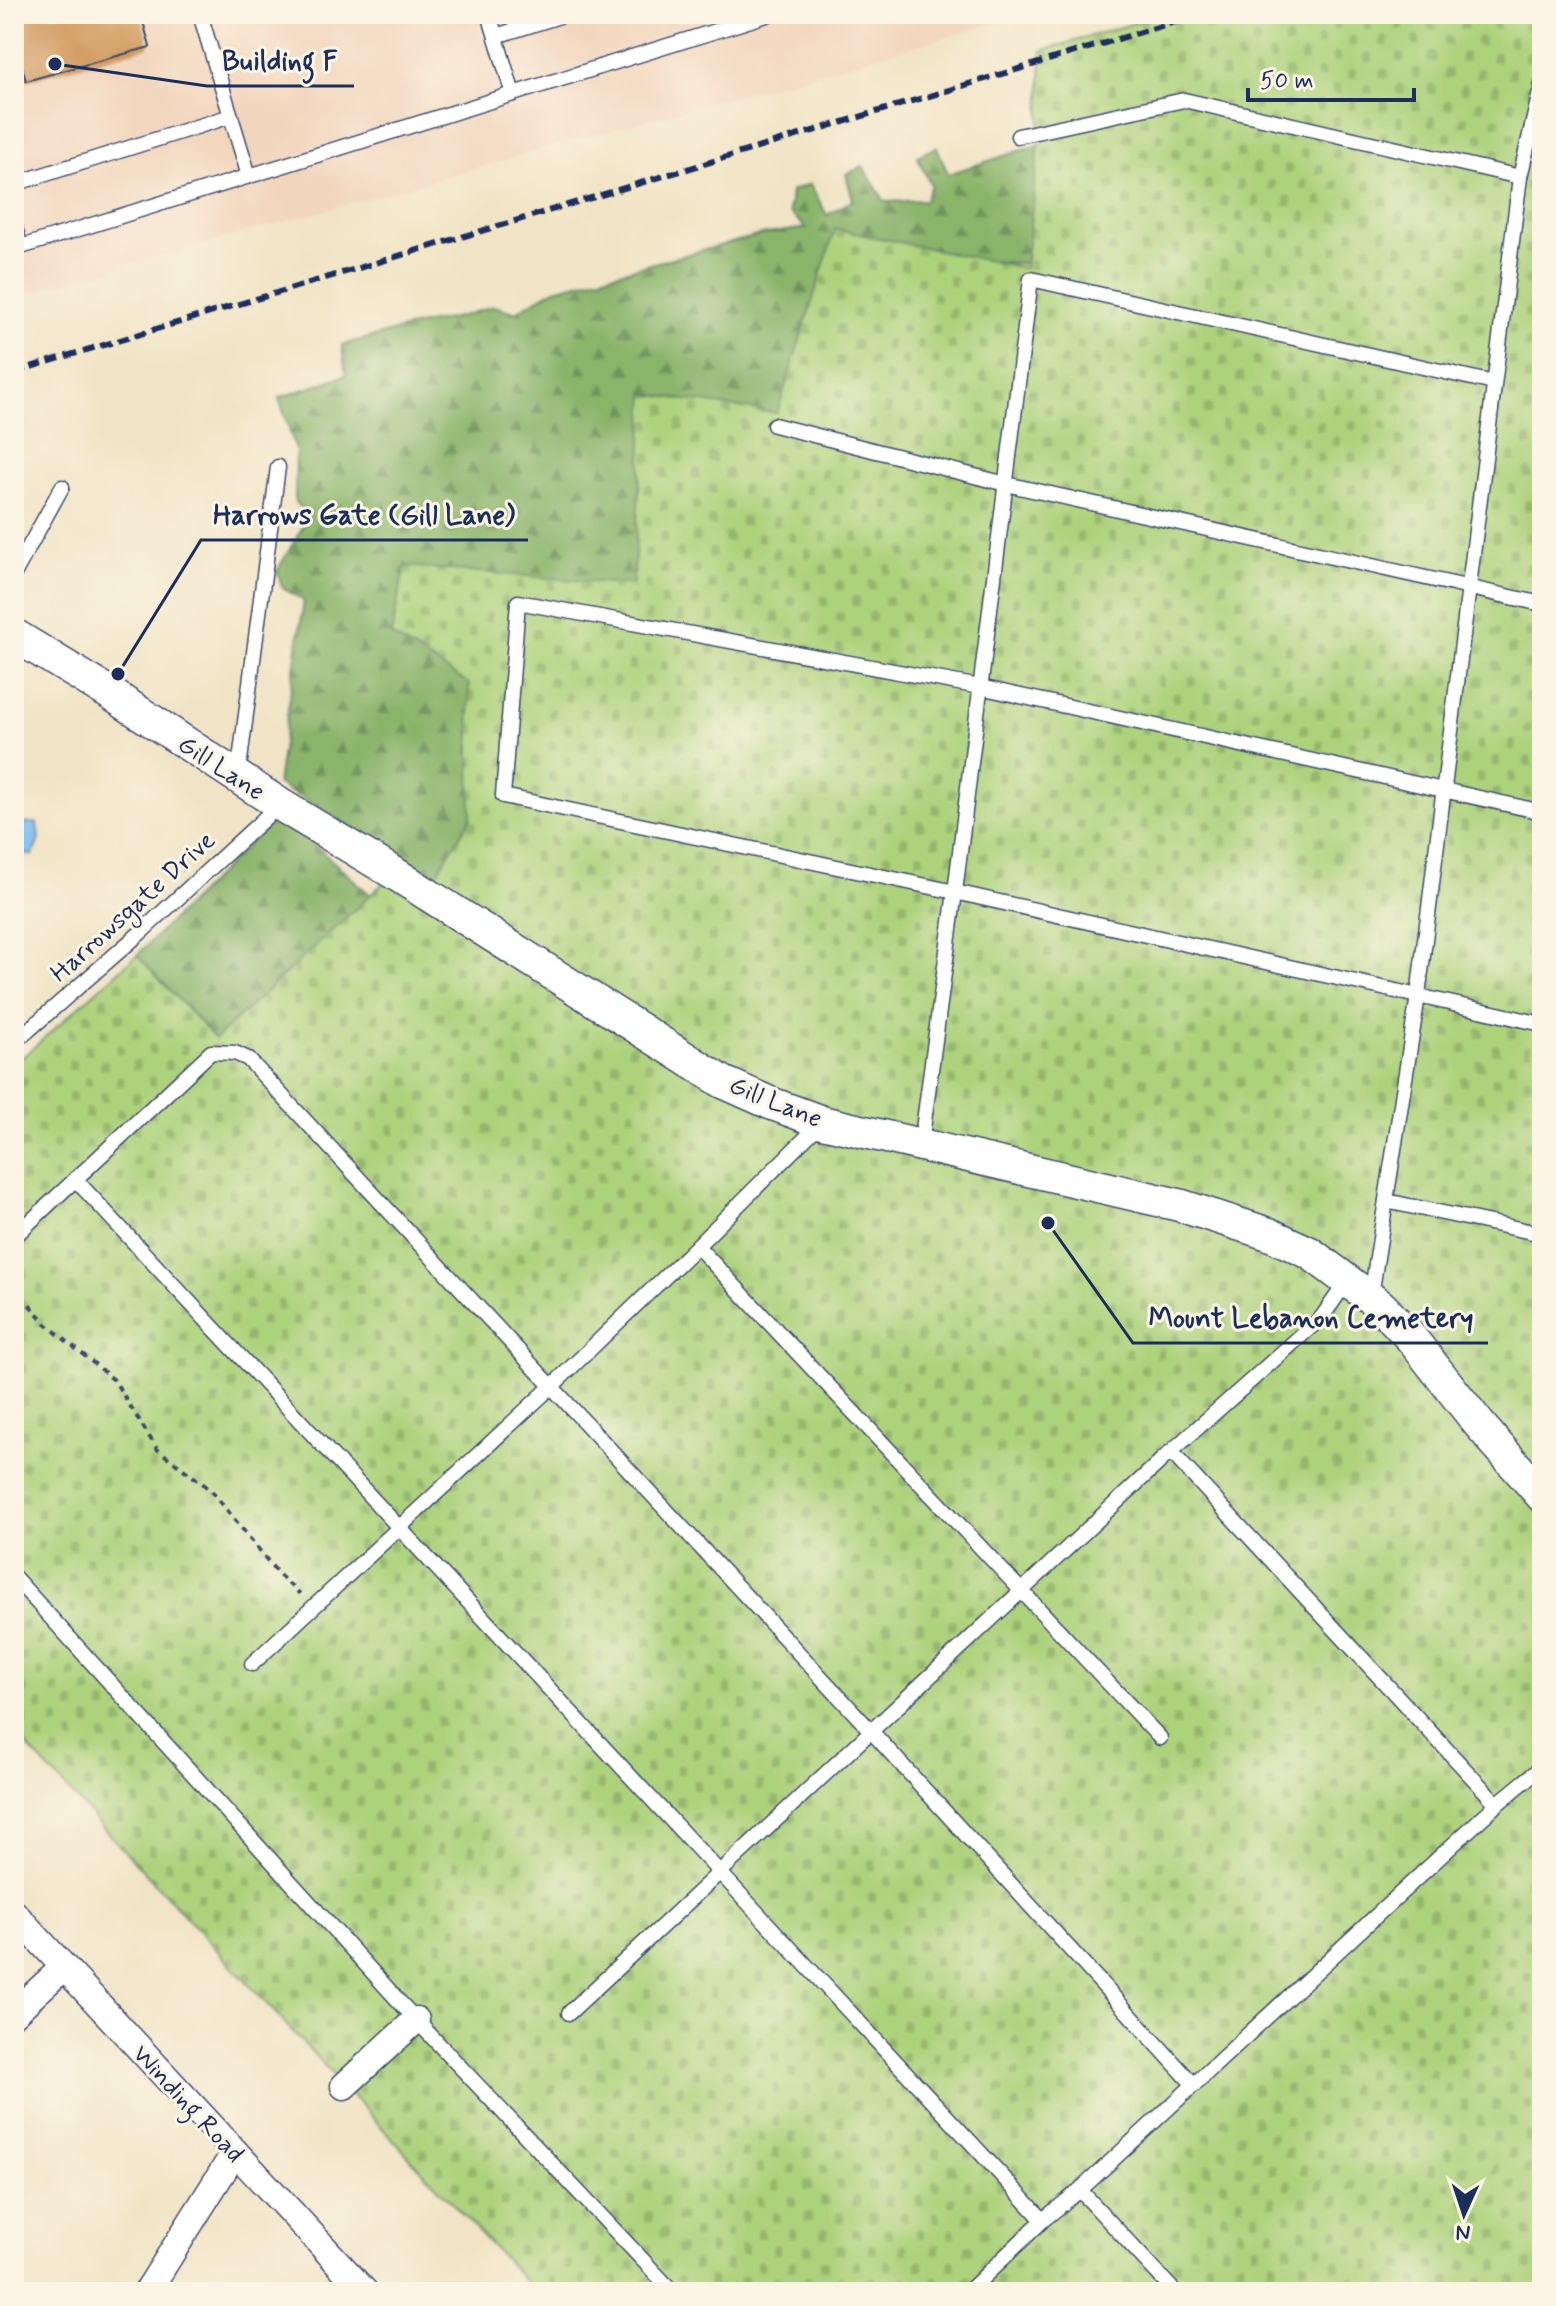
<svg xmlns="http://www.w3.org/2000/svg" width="1556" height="2306" font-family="Mynerve,sans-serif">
	<defs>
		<pattern id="forest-firs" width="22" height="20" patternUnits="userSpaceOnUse" patternTransform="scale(2)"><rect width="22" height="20" fill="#8ab46b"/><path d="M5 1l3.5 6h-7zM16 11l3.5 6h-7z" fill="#70935b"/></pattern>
		<pattern id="cemetery-stones" width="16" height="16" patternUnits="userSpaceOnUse" patternTransform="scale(2)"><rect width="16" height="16" fill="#add27b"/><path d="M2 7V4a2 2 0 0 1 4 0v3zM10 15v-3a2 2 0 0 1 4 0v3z" fill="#94b56d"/></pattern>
	</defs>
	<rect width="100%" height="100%" fill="#fcf5e5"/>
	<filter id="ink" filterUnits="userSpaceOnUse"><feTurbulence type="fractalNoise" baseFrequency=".0125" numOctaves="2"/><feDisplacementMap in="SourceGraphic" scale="16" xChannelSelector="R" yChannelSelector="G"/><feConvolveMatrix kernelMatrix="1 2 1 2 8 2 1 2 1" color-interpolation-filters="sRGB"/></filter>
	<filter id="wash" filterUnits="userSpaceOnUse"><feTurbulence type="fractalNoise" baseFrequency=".006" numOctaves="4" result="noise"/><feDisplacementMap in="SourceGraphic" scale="32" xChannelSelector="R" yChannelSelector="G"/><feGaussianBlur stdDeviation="1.8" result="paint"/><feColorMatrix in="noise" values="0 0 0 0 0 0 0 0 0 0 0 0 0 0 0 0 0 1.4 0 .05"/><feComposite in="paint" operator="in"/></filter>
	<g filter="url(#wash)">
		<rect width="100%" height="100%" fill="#f1e4c6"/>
		<path fill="#f2d5bd" d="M14,14h1014l-1014,283z"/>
		<g fill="url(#forest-firs)" stroke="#527264" stroke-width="2">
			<path d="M1038,145l10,121 -198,-18 -23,98 -161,226 -169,108 -38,208 -182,-104 27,-183 -22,-14 -5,-16 32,-55 -14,-15 1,-50 -17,-53 67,-23 -4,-30 80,-21 37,-7 34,-11 22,6 40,-23 206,-54 45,-7 -17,-16 2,-21 19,-7 17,31 26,-15 -7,-26 17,-7 22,35 40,-2 6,-15 -14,-29 20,-9 11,27z"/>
			<path d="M279,814l92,81 -156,144 -78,-84z"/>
		</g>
		<path fill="url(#cemetery-stones)" stroke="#64806c" stroke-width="2" d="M1164,14h378v2278h-1007l-521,-560v-667l123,-110 78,84 179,-166 33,16 44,-71 -2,-134 -78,-49 14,-69 228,19 12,-191 132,19 58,-184 190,39 15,-133 2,-84z"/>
		<path fill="#7bbef1" stroke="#4b76a8" stroke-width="2" d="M37,823l2,16 -6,16 -19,-2v-29z"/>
		<g id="blocks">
			<path fill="#d0985c" d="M14,14h127l9,33 -124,34 -12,-43z"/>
		</g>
	</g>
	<g filter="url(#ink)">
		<use href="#blocks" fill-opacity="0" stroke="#3b4a6e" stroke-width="2"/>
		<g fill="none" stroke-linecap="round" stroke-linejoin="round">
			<g stroke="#3b4a6e" stroke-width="17">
				<g id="service">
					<path d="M200,14l49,162"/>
					<path d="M489,14l24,80"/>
					<path d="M496,36l70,-22"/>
					<path d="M1018,136l166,-36 336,77"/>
					<path d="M14,184l217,-68"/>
					<path d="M14,225l7,22 749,-233"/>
					<path d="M1494,383l-463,-104 -76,613 463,104 102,-819 22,-93"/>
					<path d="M774,425l232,59 536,120"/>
					<path d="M14,574l48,-87"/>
					<path d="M238,776l40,-309"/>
					<path d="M14,1038l10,-4 116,-101 139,-128"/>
					<path d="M822,1122l-125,124 463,492"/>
					<path d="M921,1144l34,-252 -452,-96 15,-194 462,85 562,125"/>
					<path d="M75,1179l968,1041 37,-30 95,102"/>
					<path d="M1386,1201l156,33"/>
					<path d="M14,1237l197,-185 24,1 13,6 623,672 323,354"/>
					<path d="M1371,1296l47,-300 124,28"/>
					<path d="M1171,1452l326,352"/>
					<path d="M14,1577l402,443 257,272"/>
					<path d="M252,1664l300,-278 145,-140"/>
					<path d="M569,2013l596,-556 157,-140 26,-37"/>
					<path d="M1080,2190l417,-386 45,-37"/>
					<path d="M968,2292l75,-72"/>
				</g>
			</g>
			<g stroke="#3b4a6e" stroke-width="29">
				<g id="minor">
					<path d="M14,1913l351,379"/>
					<path d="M14,2013l50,-46"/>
					<path d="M344,2086l72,-66"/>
					<path d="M147,2292l88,-140"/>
				</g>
			</g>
			<g stroke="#3b4a6e" stroke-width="35">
				<path id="tertiary" d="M14,635l97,59 168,110 115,69 329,209 47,21 52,19 357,83 90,29 41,19 71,53 30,32 68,86 63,72"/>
			</g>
			<path stroke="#3b4a6e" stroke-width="4" stroke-dasharray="6 6" stroke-linecap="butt" d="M14,1286l32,38 68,56 43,69 54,41 68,85 21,19"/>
			<use href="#service" stroke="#fff" stroke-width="14"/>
			<use href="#minor" stroke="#fff" stroke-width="26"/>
			<use href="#tertiary" stroke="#fff" stroke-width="32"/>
			<path stroke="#1b2f5e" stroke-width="6" stroke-dasharray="12 6" stroke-linecap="butt" d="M14,372l1187,-358"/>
		</g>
	</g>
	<g text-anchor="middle" stroke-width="6" stroke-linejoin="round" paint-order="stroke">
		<g font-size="26" fill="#1b2f5e" stroke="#fcf5e5">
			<text transform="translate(222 767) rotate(33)" y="9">Gill Lane</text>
			<text transform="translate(132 906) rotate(-42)" y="9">Harrowsgate Drive</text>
			<text transform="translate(776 1101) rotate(22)" y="9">Gill Lane</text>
			<text transform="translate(189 2103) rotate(47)" y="9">Winding Road</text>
		</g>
	</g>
	<path fill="none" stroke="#1b2f5e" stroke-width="3" d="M55 64L207 86H354M118 674L201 540H528M1048 1223L1133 1343H1488"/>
	<g fill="#1b2f5e" stroke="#fcf5e5" stroke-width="3">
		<circle cx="55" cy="64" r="8"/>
		<circle cx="118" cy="674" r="8"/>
		<circle cx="1048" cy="1223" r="8"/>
	</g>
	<g font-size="28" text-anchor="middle" font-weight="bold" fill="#1b2f5e" stroke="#fcf5e5" stroke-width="6" stroke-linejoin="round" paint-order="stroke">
		<text x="280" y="70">Building F</text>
		<text x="364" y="524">Harrows Gate (Gill Lane)</text>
		<text x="1311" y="1327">Mount Lebanon Cemetery</text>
	</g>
	<rect width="1556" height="2306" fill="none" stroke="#fcf5e5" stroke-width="48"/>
	<g transform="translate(1464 2214) rotate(183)" stroke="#fcf5e5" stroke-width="6" paint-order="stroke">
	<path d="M0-6L14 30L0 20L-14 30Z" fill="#1b2f5e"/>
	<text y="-12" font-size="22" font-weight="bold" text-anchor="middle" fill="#1b2f5e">N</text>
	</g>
	<path d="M1248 88v12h166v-12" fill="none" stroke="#1b2f5e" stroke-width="4"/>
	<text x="1260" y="88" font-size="24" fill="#1b2f5e" stroke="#fcf5e5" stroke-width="6" paint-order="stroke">50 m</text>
</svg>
